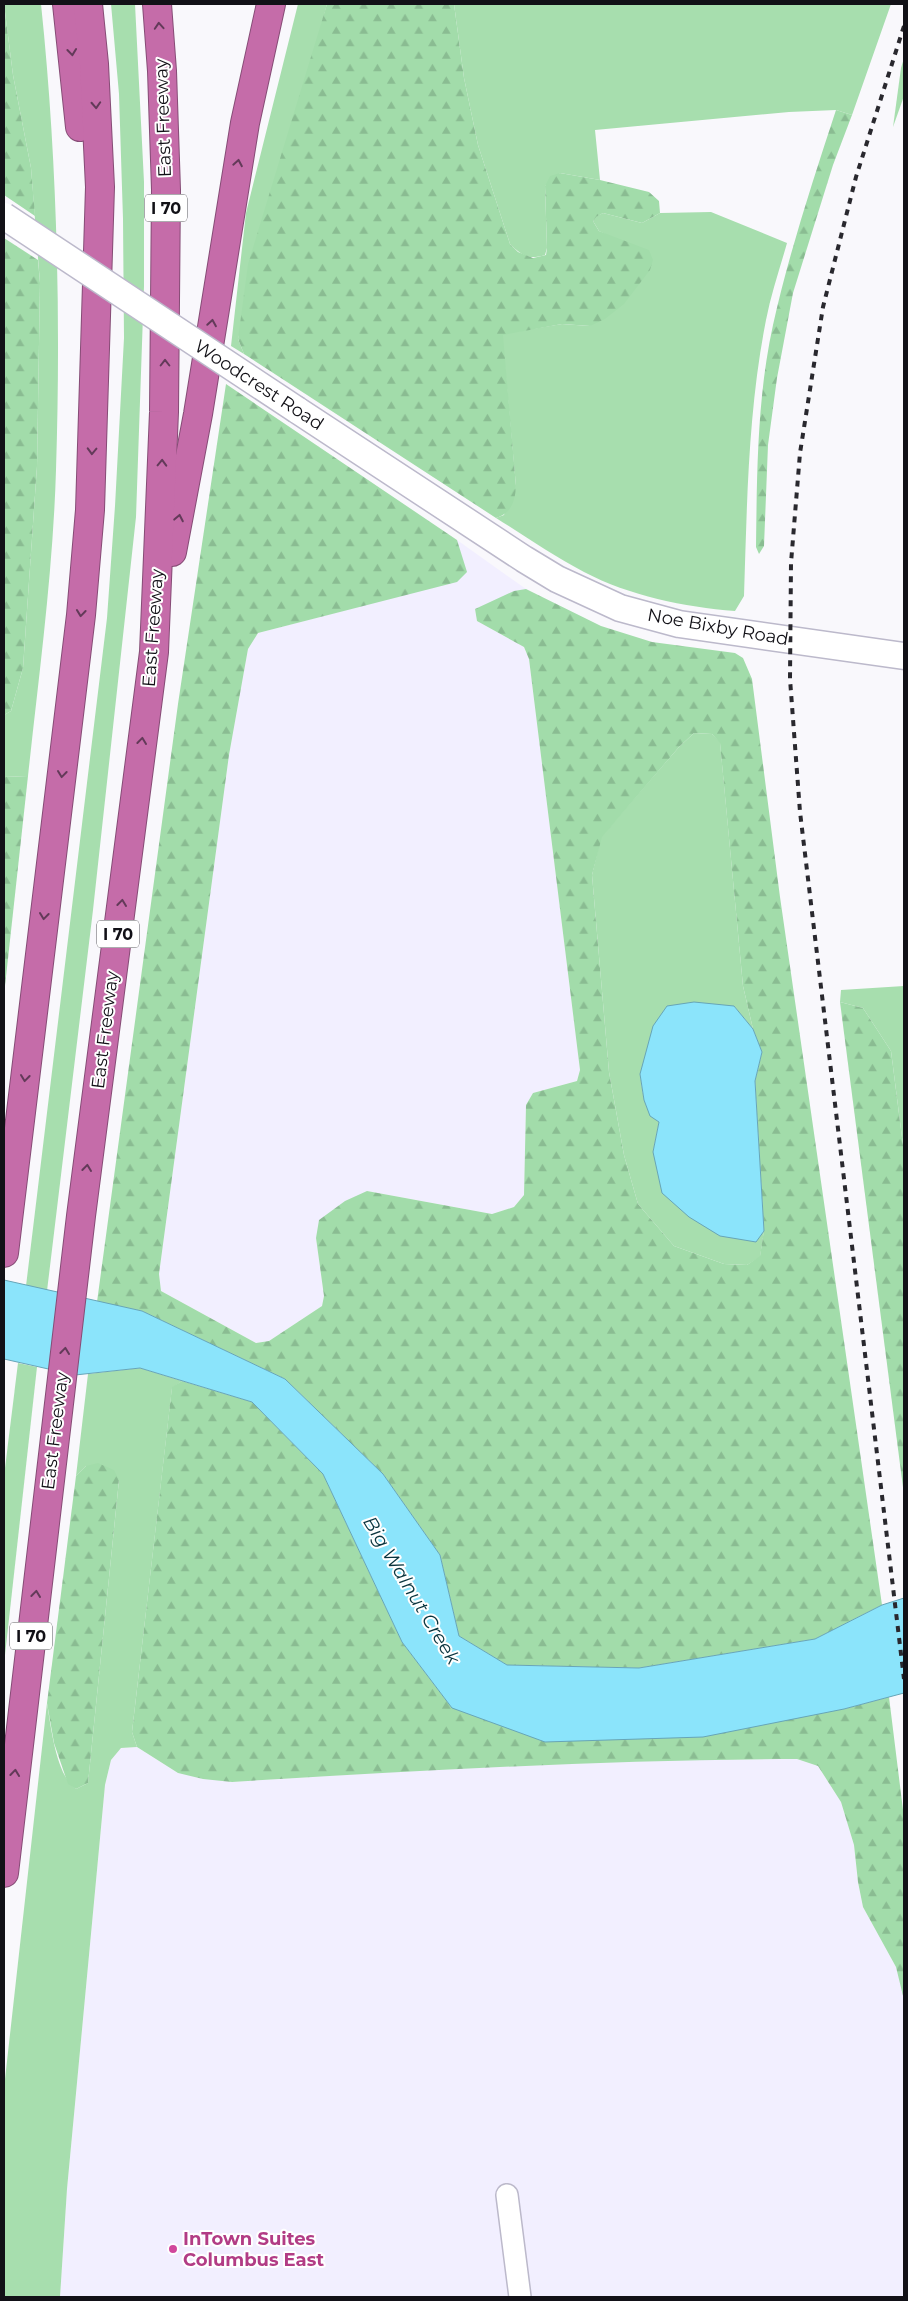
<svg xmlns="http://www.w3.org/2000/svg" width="908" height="2301" font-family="Montserrat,sans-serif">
	<defs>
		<pattern id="forest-firs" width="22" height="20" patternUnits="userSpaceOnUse" patternTransform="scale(1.25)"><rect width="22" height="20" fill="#a2dcaa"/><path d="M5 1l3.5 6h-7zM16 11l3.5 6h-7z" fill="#8abc92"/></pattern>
	</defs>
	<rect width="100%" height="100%" fill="#f9f8fc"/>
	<g fill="#f2efff">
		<path d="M457,540l69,49 -12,3 -39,18 2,11 47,26 5,12 51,411 -3,11 -44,12 -7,12 -2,90 -10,12 -22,7 -125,-23 -51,47 8,58 -2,10 -53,35 -13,2 -95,-52 -2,-17 70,-519 19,-106 10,-16 199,-52 9,-9z"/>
		<path d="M137,1747l41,26 54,9 205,-13 225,-9 135,-1 21,7 23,36 13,43 4,37 5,25 33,60 7,24 1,306h-844l7,-108 38,-404 6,-25 10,-12z"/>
	</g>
	<g fill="#a7deae">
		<path d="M4,4h37c16,152 20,313 15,466 -3,102 -17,204 -28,306l-24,1v-62l7,-4 12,-43 14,-202 3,-183 -9,-115 -18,-93z"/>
		<path d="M111,4h24l9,178v104l-8,231 -43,393 -46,381 -21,-5 81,-668 8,-112 9,-168 -1,-119 -4,-125z"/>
		<path d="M298,4h29l-89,335 6,15 -13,-8 15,-133z"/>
		<path d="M454,4h437l-39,111 -16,-5 -47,2 -194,18 5,50 -40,-7 -15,13 2,62 -2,7c-16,5 -23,1 -35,-11l-32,-99 -14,-67z"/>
		<path d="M904,58v38l-11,31 8,-59z"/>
		<path d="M711,212l76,31c-7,25 -16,51 -21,77 -18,91 -19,184 -22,276l-9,15c-51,-4 -105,-15 -151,-39 -31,-16 -59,-36 -88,-54l8,-3 12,-29 -14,-152 60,-10 28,2 19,-90 -10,-5 -6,-10 2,-4 8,-4 39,10 18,-10z"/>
		<path d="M694,733l18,1 8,8 23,244 10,43 -19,-23 -94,68c3,18 3,37 19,48l-6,30 102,90 9,-11 -4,26 -13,8 -23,-1 -50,-18 -36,-42 -14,-49 -15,-83 -17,-197 9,-38 78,-90z"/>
		<path d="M904,986v167l-13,-102 -28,-43 -23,-6 1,-12z"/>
		<path d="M18,1363l19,4 -33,297v-188z"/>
		<path d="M140,1368l42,13 -10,7 -40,344 5,15 -16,1 -10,12 -6,25 -38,404 -7,108h-56v-209l43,-385c4,24 9,72 29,86l12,-6 31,-303 -33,-14 -10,10 12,-102z"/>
	</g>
	<g fill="url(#forest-firs)" fill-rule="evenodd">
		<path d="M4,4l9,71 18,93 4,48 -31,-21z"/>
		<path d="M327,4h127l10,74 14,67 32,99 8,8 15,6 13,-3 1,-7 -2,-62 5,-10 10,-3 40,7 49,12 10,9 1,12 -18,10 -39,-10 -7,4 -3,4 6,10 50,19 4,10 -3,10 -26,34 -19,15 -15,7 -28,-2 -59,11 13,151c-1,15 -4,27 -20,32l-252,-164 -6,-15 10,-75z"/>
		<path d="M836,110l16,5 -19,50 -40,128 -16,85 -9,67 -4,101 -5,8 -3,-7c1,-74 1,-149 17,-222 16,-72 40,-145 63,-215z"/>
		<path d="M4,238l34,22 2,23 -3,183 -14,202 -12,43 -7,4z"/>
		<path d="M226,384l231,156 10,32 -10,10 -199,51 -10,16 -19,106 -70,519 2,17 95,52 13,-2 53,-35 2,-10 -8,-58 3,-18 26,-19 22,-10 125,23 22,-7 10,-12 2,-90 7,-12 44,-12 3,-11 -51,-411 -5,-12 -47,-26 -2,-12 39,-18 12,-2 75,37 51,16 83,11 8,5 9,21 28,218 102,708 -67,34 -176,29 -132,-3 -48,-29 -19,-81 -57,-81 -98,-95 -143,-68 -45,-9 81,-598zM694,733l18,1 8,9 23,243 10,43 9,23 -7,29 9,149 -4,26 -13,9 -23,-1 -50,-18 -36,-42 -14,-49 -15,-83 -17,-197 10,-38 77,-90z"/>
		<path d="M28,776l-24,219v-218z"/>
		<path d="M840,1002l23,6 28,43 13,102v342z"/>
		<path d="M182,1381l70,21 71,72 79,168 50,66 392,1 45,-12 15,121v182l-8,-33 -33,-60 -5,-25 -4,-37 -13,-43 -23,-36 -21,-7c-189,1 -377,11 -565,23l-29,-3 -25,-6 -41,-26 -5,-15 40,-345z"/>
		<path d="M98,1463l16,7 5,10 -31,303 -12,6 -8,-5 -14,-41 -7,-40 29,-227 10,-10z"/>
	</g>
	<g fill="#8be4fb" stroke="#67a5b7">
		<path d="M694,1002l40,4 19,23 9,23 -7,29 9,150 -8,11 -36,-6 -31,-19 -27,-24 -9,-41 6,-30 -9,-6 -6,-16 -4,-26 13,-48 14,-20z"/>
		<path d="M4,1280l138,31 143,68 98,95 57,81 19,81 48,29 132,3 176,-29 67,-34 22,-7v95l-60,16 -141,28 -158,5 -93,-34 -50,-66 -79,-168 -71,-72 -112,-34 -65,7 -71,-16z"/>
	</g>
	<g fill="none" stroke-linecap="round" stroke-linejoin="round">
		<g stroke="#bcb9cb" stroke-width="24">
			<path id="minor" d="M507,2195l13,102"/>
		</g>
		<g stroke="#bcb9cb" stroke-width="29">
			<path id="tertiary" d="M297,410l227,149 33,20 63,29 59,16 225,32"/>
		</g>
		<g stroke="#864c76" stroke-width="30">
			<g id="motorway">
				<path d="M67,4l13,123"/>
				<path d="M172,552l26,-138 47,-291 26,-119"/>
				<path d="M4,1253l77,-638 9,-105 10,-323 -6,-123 -6,-60"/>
				<path d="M4,1873l77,-657 73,-564 10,-240 2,-222 -4,-119 -5,-67"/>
			</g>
		</g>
		<use href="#minor" stroke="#fff" stroke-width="21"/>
		<use href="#tertiary" stroke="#fff" stroke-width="26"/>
		<use href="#motorway" stroke="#c56ca9" stroke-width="28"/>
		<path stroke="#29282e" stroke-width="4" stroke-dasharray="6 6" stroke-linecap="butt" d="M904,26l-48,151 -33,130 -23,146 -9,110 -1,116 10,133 104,867"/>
		<g stroke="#bcb9cb" stroke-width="29" stroke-linecap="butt">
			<path id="tertiary-bridge" d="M4,216l293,194"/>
		</g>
		<use href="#tertiary-bridge" stroke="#fff" stroke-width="26"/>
	</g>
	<defs><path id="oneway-chevron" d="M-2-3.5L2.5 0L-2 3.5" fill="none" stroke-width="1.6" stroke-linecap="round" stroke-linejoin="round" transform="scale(1.25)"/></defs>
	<g stroke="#633a59">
		<use href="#oneway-chevron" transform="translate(159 26) rotate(-94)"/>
		<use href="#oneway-chevron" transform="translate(72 52) rotate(84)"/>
		<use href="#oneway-chevron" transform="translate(96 105) rotate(87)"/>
		<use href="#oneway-chevron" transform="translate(238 163) rotate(-80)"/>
		<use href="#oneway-chevron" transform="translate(212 323) rotate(-81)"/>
		<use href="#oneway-chevron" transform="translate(165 363) rotate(-90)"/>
		<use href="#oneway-chevron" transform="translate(92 451) rotate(92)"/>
		<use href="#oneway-chevron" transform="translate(162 463) rotate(-88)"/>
		<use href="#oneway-chevron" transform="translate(179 518) rotate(-79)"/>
		<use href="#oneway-chevron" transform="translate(81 613) rotate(96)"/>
		<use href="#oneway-chevron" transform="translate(142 741) rotate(-83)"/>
		<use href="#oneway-chevron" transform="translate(62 774) rotate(97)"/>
		<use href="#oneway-chevron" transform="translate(122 903) rotate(-83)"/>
		<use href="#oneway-chevron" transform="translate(44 916) rotate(97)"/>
		<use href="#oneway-chevron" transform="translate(25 1078) rotate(97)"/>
		<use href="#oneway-chevron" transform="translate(87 1168) rotate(-83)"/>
		<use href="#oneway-chevron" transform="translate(65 1351) rotate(-83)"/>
		<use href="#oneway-chevron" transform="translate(36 1594) rotate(-83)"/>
		<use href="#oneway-chevron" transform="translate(15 1773) rotate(-84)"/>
	</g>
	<circle fill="#d1479c" stroke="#fff" stroke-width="2" cx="173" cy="2249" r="5"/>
	<g text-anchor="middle" stroke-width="4" stroke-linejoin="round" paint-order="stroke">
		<g fill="#fff" stroke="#59585d" stroke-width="1">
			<rect x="145" y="194.5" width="42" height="27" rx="4"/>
			<rect x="97" y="920.5" width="42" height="27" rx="4"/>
			<rect x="10" y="1622.5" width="42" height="27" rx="4"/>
		</g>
		<g font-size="16" font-weight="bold" fill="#121117">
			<text x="166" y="214">I 70</text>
			<text x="118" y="940">I 70</text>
			<text x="31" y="1642">I 70</text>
		</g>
		<g font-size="18" fill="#121117" stroke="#fff">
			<text transform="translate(163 118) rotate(-92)" y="6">East Freeway</text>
			<text transform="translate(259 385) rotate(33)" y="6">Woodcrest Road</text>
			<text transform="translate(718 627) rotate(10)" y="6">Noe Bixby Road</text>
			<text transform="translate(153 628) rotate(-86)" y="6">East Freeway</text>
			<text transform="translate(105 1030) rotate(-83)" y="6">East Freeway</text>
			<text transform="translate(55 1431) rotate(-83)" y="6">East Freeway</text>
		</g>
		<g font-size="18" font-weight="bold" fill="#b23c85" stroke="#fff" text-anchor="start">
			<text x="183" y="2245">InTown Suites<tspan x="183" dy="21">Columbus East</tspan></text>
		</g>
		<g font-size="19" font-style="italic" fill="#08343e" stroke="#fff">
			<text transform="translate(412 1590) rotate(59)" y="7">Big Walnut Creek</text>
		</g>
	</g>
	<rect width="908" height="2301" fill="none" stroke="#121117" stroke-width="10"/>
</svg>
